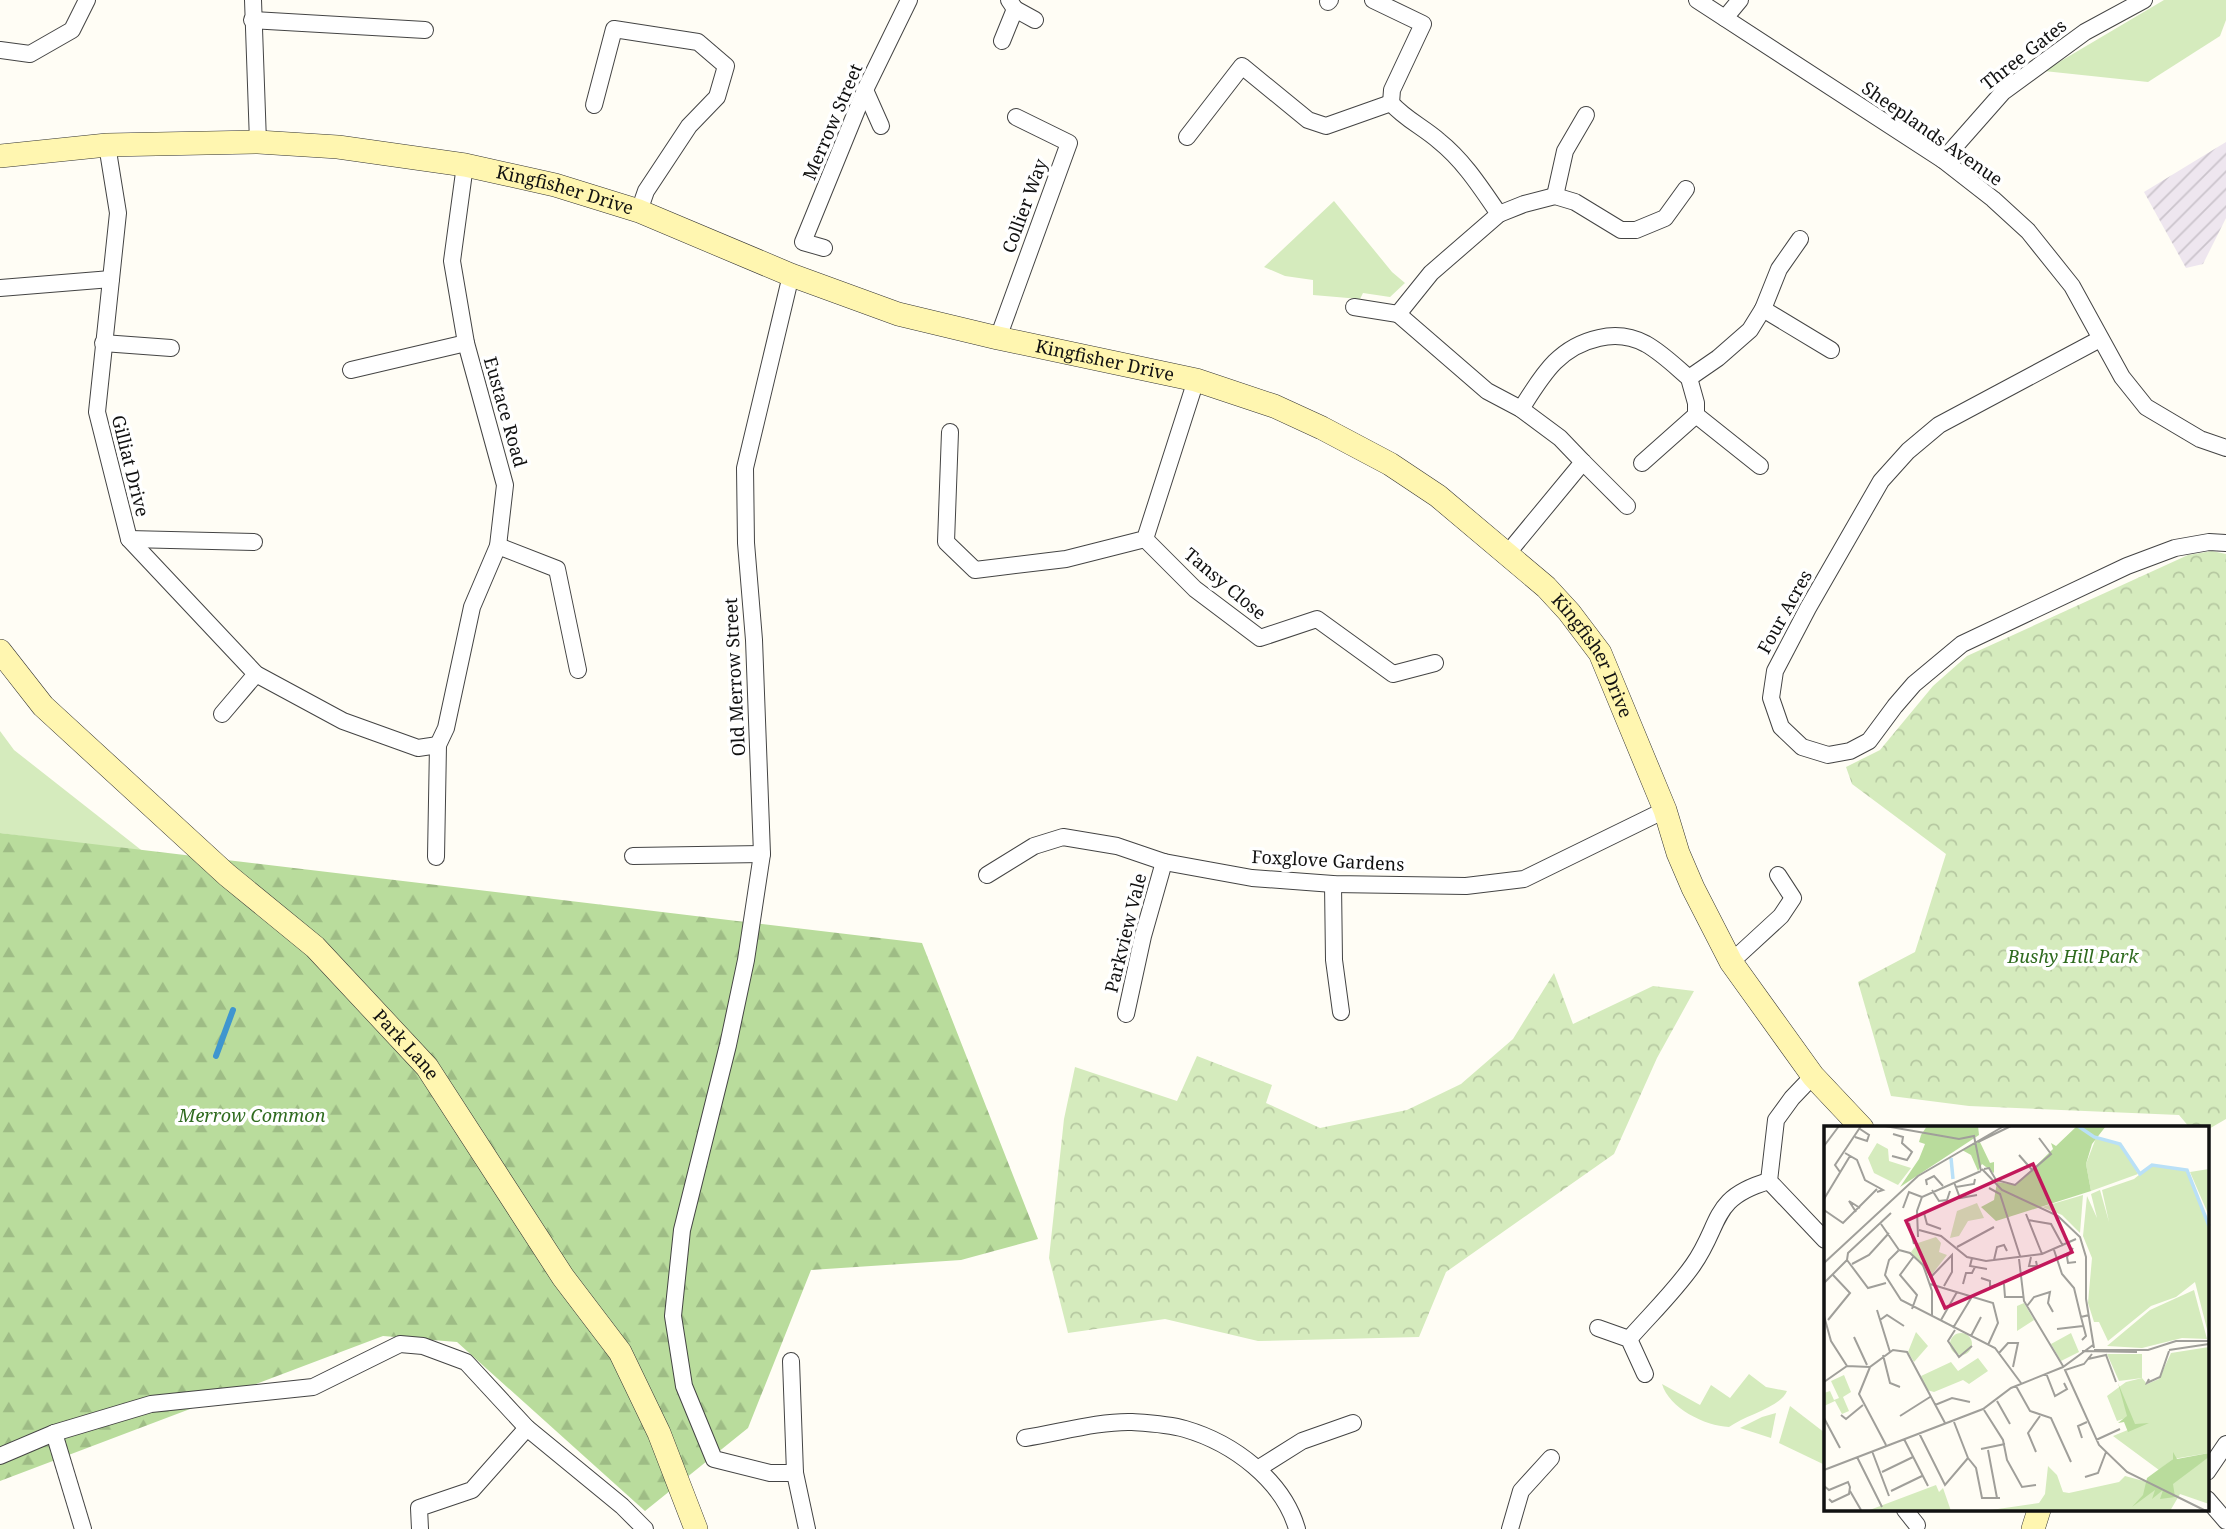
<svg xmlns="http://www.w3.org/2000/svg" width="2226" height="1529" font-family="'Noto Serif',serif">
	<defs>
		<pattern id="industrial-furrows" width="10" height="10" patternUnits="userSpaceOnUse" patternTransform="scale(1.75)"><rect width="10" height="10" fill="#eee6ef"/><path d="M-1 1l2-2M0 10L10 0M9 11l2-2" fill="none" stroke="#cbc4cc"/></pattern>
		<pattern id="forest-firs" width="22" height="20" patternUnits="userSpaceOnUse" patternTransform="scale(1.75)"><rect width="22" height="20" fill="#b9dc9c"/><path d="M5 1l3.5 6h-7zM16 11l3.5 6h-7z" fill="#9ebc85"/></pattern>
		<pattern id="park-crowns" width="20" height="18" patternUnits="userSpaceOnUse" patternTransform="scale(1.75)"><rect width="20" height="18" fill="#d5ebbd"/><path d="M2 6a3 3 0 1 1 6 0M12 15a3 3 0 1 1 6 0" fill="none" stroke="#b6c8a1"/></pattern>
	</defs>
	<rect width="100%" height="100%" fill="#fffdf5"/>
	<path fill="url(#industrial-furrows)" d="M2226,142v76l-23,46 -17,4 -42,-76z"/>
	<g fill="#d5ebbd">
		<path d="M2164,0h62v20l-6,16 -72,46 -104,-11z"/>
		<path d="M1334,201l58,71 13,11 -15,14 -27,-4 -3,6 -47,-4v-15l-28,-4 -21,-9z"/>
		<path d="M0,731l14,19 131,103 -145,-20z"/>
		<path d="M1749,1374l17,13 21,4c-6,16 -42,24 -58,36 -24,-1 -60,-19 -67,-43l38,21 11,-20 19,13z"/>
		<path d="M1790,1406l35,27v32l-46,-22z"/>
		<path d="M1776,1413l-5,25 -31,-10 22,-11z"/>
	</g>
	<path fill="url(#forest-firs)" d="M0,833l922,110 116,296 -77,21 -150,10 -63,158 -103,83 -188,-169 -74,-6 -383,145z"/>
	<g fill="url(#park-crowns)">
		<path d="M2212,551l14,3v565l-19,11 -17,-2 -11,-13 -210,-9 -78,-10 -33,-114 57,-30 31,-98 -94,-70 -6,-17 34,-17 53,-64 34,-30 221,-101z"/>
		<path d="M1554,973l19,51 80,-38 41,5 -37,67 -43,96 -168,118 -27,65 -161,4 -93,-22 -97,14 -19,-75 15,-139 11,-52 102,34 20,-45 75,29 -6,18 54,25 87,-18 54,-26 52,-45z"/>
	</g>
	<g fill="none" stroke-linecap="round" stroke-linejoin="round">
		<path stroke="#3f96cf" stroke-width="6" d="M216,1056l17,-46"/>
		<g stroke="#444" stroke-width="18">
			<g id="street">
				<path d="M253,0l5,142"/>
				<path d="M1373,0l50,24 -31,66 -1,13c14,16 32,24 48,38 25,20 42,47 60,73"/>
				<path d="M1697,0l246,160 50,39 35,32 44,55 50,91 24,30 54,32 26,9"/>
				<path d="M1328,2l2,-2"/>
				<path d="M1015,9l20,11"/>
				<path d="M1725,18l15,-18"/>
				<path d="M252,20l173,10"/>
				<path d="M1002,41l13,-32 -6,-9"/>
				<path d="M0,50l30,4 42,-24 15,-30"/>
				<path d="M865,90l16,36"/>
				<path d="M594,105l20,-76 84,13 28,24 -9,31 -28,29 -43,65 -7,20"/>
				<path d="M1187,137l55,-71 66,54 18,6 65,-23"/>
				<path d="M107,145l11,68 -21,199 32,127 127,135 87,47 75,27 20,-3"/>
				<path d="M1943,160l60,-68 82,-60 59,-32"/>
				<path d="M1555,196l10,-45 21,-36"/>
				<path d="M824,248l-21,-6 62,-152 44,-90"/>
				<path d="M791,275l-46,193 1,75 8,97 8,214 -16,106 -18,85 -46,185 -9,86 11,70 30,73 56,14h25"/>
				<path d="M0,288l111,-9"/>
				<path d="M1354,307l44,7"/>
				<path d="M1763,309l68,41"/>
				<path d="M1398,314l33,-41 68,-59 25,-10 31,-8 20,6 46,28h15l29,-12 21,-29"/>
				<path d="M1398,314l89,77 34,18 39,29 23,24 -76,92"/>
				<path d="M998,338l71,-195 -53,-26"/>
				<path d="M2100,339l-161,86 -31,26 -27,30 -73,127 -33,63 -4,27 10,29 21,20 26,8 22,-4 19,-10 26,-35 19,-22 48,-40 165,-78 48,-18 34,-6 17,1"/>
				<path d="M103,343l68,5"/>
				<path d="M351,370l115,-27"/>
				<path d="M1521,409c21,-33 37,-62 78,-71 17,-4 32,-2 47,6 16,9 29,22 43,34l29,-20 32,-28 13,-21 16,-40 21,-30"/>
				<path d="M1696,415l64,51"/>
				<path d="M950,432l-4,110 29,28 91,-11 79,-20 51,-159"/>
				<path d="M1583,462l44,44"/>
				<path d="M1642,463l54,-48v-12l-7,-25"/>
				<path d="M129,539l125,3"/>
				<path d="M1145,539l50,50 65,49 57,-19 76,55 42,-11"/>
				<path d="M498,546l59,23 21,101"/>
				<path d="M222,714l34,-40"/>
				<path d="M633,856l129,-2"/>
				<path d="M436,857l2,-112 8,-17 26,-121 26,-61 7,-61 -39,-142 -14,-82 13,-96"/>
				<path d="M987,875l47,-29 29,-9 54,9 47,16 88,16 81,6 133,2 58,-7 141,-69"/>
				<path d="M1333,884l1,76 7,52"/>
				<path d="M1731,962l50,-46 12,-18 -15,-23"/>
				<path d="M1126,1014l17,-78 21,-74"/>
				<path d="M1813,1076l-21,22 -16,22 -7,61 56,59"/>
				<path d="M1598,1328l31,11 16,35"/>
				<path d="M1629,1339c21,-24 45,-47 64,-74 29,-41 17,-67 76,-84"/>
				<path d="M791,1361l4,112 12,56"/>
				<path d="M54,1433l29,96"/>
				<path d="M1025,1438c33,-5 74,-17 107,-16 16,1 37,2 53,7 48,14 98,51 112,100"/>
				<path d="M0,1456l54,-23 97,-29 162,-17 87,-43 23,2 43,16 61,66 95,78 23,23"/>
				<path d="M1259,1468l43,-27 51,-18"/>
				<path d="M2207,1472l19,-28"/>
				<path d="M2207,1499l19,22"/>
				<path d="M1905,1510l12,15"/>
				<path d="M420,1529l-1,-21 53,-18 55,-62"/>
				<path d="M1510,1529l11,-38 30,-33"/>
			</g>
		</g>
		<g stroke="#333" stroke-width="24">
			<g id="secondary">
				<path id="s1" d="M0,156l107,-11 151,-3 80,5 127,18 90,20 84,26 152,64 107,39 100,24 198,42 78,26 48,22 68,36 48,32 108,91 23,25 31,41 65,157 13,43 15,35 38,74 82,114 49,52"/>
				<path id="s2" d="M0,651l43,55 184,169 88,72 112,120 136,210 57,75 39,81 37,96"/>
				<path d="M2033,1529l6,-19"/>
			</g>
		</g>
		<use href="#street" stroke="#fff" stroke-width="16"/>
		<use href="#secondary" stroke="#fff6b0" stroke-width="23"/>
	</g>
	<g text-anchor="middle" stroke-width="7" stroke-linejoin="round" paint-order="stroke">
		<g font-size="18" fill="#111" stroke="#fff">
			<text transform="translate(2024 55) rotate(-38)" y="6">Three Gates</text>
			<text transform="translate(833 122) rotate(-67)" y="6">Merrow Street</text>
			<text transform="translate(1932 134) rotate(35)" y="6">Sheeplands Avenue</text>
			<text dy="6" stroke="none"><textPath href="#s1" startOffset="570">Kingfisher Drive</textPath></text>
			<text transform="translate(1025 206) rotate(-70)" y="6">Collier Way</text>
			<text dy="6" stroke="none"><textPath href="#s1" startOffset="1138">Kingfisher Drive</textPath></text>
			<text transform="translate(505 412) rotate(74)" y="6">Eustace Road</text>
			<text transform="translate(130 466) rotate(76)" y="6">Gilliat Drive</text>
			<text transform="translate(1225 584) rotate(40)" y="6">Tansy Close</text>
			<text transform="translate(1785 612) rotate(-61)" y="6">Four Acres</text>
			<text dy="6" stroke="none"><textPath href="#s1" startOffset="1726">Kingfisher Drive</textPath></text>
			<text transform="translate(735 677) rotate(-93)" y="6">Old Merrow Street</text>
			<text transform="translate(1328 861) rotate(3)" y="6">Foxglove Gardens</text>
			<text transform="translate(1126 933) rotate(-76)" y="6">Parkview Vale</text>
			<text dy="6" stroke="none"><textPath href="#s2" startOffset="567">Park Lane</textPath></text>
		</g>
		<g font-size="18" font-style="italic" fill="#2f6b1f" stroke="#fff">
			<text x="2073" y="963">Bushy Hill Park</text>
			<text x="252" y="1122">Merrow Common</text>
		</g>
	</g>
	<g transform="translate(1824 1126)">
		<rect width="385" height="385" fill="#fffdf5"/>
		<path d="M272,12l27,8 15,28 -47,17 -5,-27zM326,40l37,4 22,58v109l-14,-55 -19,15 -25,9 -43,35 -9,-19h-5l-6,-19 4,-45 -9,-22 4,-40 10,22 -6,-24 9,-4 9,32 -7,-32 32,-11zM385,43v47l-19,-44zM259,69l-3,38 -18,-18 -20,-8zM370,164l13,49 -25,-1 -40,10 -35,-2 43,-36zM247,207l8,19 -18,9 -10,-17zM126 218a11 11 0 1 1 22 0a11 11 0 1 1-22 0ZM385,221v106l-36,6 -14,11 -46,-34 22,-9 -9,-9 -9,3 -10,-25 19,-14 16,-4 5,6 12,-5 12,-26zM385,331v47l-29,-10 -10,17h-186l55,-8 6,-9 3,-28 9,9 6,17 6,1 50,-11 6,-6 41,11z" fill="#d5ebbd"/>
		<path d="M103,0h51l1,9 -79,52 19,-28 6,-15 -6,-2 2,-7zM253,0h29l-14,18 -6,20 5,27 -95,30 -15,-14 13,-7 3,-18 19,3 37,-36 -2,-6 5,3zM155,14l11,23 4,-1v11l-12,-9 -4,7 -7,-16 -9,-5zM294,257l17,41 14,-1 -21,9 -4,-10 -6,1 9,-7zM349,326l4,7 32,-6v4l-36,27 2,13 -15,2 3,-9 -11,9 3,-9 -23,17 11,-12 4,-17 26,-19z" fill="#b9dc9c"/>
		<path d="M53,17l11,6 1,12 22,7 -13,17 -24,-12 -6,-15zM153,77l7,15 -16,3 -9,15 -9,2 7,-27zM112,111l5,6 -2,9 8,3 -17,22 -19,-25 7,-9zM200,177l10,17 -17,11v-25zM92,206l12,14 -14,16 -6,-10zM283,228h35v24l-23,3zM154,232l10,13 -19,13 -6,-4 -29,12 -7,-2 -6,-14 30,-14 7,9zM20,249l7,17 -8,5 6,14 -7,3 -7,-13 -11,5v-13l6,-2 4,9 5,-2 -8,-17zM112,359l3,7 4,-4 8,23h-84z" fill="#d5ebbd"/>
		<path fill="none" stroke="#b9e0f7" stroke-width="3.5" d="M254,0l16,11 26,7 20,30 12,-9 35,5 22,56M127,32l2,21"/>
		<path fill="none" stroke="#a09f9a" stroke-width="2" d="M61,0l74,13 15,-3 7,35M31,11l12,4 2,-6 -9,-6M154,16l33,-16M0,20l15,-20M21,27l12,7 8,20 18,10 -6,2M195,29l14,16M68,30l15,4 5,-8 -10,-9 1,-6 -10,-3M158,43l20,21 56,26 22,21 6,20v42l8,49M160,43l5,-1 7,12 19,5 36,-31 -12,-16M16,46l-5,-7 26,-39M130,56l6,16 17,-3M103,59l-1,-5 8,-4 9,10M132,61l18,-3 1,-5M165,62l11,6 20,62M108,64l7,11 8,-1 3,-9M0,73l26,-43M79,82l6,-16 13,5M0,84l19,13 34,-34M32,86l-7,-11 11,7M100,87l3,11 14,5M202,88l16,40M204,94l23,4 12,22M85,97l5,21M57,98l18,26M95,104l22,6 26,21 19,4 56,-7 34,-15M94,111l-1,-26 5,-14 59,-26M133,121l37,-20M249,122l-6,9 1,6 8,-1M75,124l-10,10 -4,15 16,25 94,48 26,35M75,124l11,3 13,12 9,26v25M230,124l8,24 12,14 7,29 8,-2M207,131l-2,9h8l-1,-5M148,132l-2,8 17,3M195,133l5,42 39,65M23,134l21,28 18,-5M170,134l3,-13 7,-2 3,6M0,137l94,-87 86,-50M28,138l17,-9 20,-22M106,152l22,-23v17l-8,14M157,152l9,3v6l6,-2M0,157l23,-23 1,-7 43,-40M106,158l63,19 5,20 -10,22M139,158l3,-11h6l3,-6M180,158l1,13h18M203,180l7,-9 16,-5 -2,11 5,9M88,183l5,-14 -17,-20 14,-19M53,184l13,42M0,190l7,25 16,25M257,191l5,19 -4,4M4,194l22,-27 -17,-18M56,194l7,-5 17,11M117,194l16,-28M129,202l20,-33M233,203l26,-3M131,204l-7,11 11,16 13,-11M147,210l10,-19M30,211l13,28M270,224h54l28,-9h33M345,224l40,-6M258,225l55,1M175,227l9,-10h10l-5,24M268,228l-8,10 -19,6 34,75 28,27 79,39M59,229l7,28 10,4M264,233l18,-4 10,27M222,247l9,23 12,-7 -3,-6M325,253l-2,4 13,-6 9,-26M0,256l23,-16 23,1M192,260l14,25 21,7 20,44M173,275l13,23M111,279l17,-7 18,4M160,284l19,30 4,20 15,27 14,-2M17,289l5,4 17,-14M76,290l30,-19M0,292l16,30M95,307l26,52 23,-27 -14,-36M258,312l-4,-12 9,-4M80,313l24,47M272,314l24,-11M62,319l-27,-51 11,-27 23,-17 14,2 38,71M157,323l24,-5M164,324l9,48M48,325l17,45M212,326l-8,-19 12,-17M33,331l25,50M144,332l8,10 6,30h18M0,344l159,-61 28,-21 52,-21 30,-22M58,346l31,-15M261,351l13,-4 8,-21M0,360l5,4 19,-8 2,5 -1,7 -17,8 -3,-3M26,365l11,19M67,365l31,-15"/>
		<path fill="#c2185b" fill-opacity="0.15" stroke="#c2185b" stroke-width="3.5" d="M209,38l39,88 -127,56 -39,-87z"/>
		<rect width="385" height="385" fill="none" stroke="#111" stroke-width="3.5"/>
	</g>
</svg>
